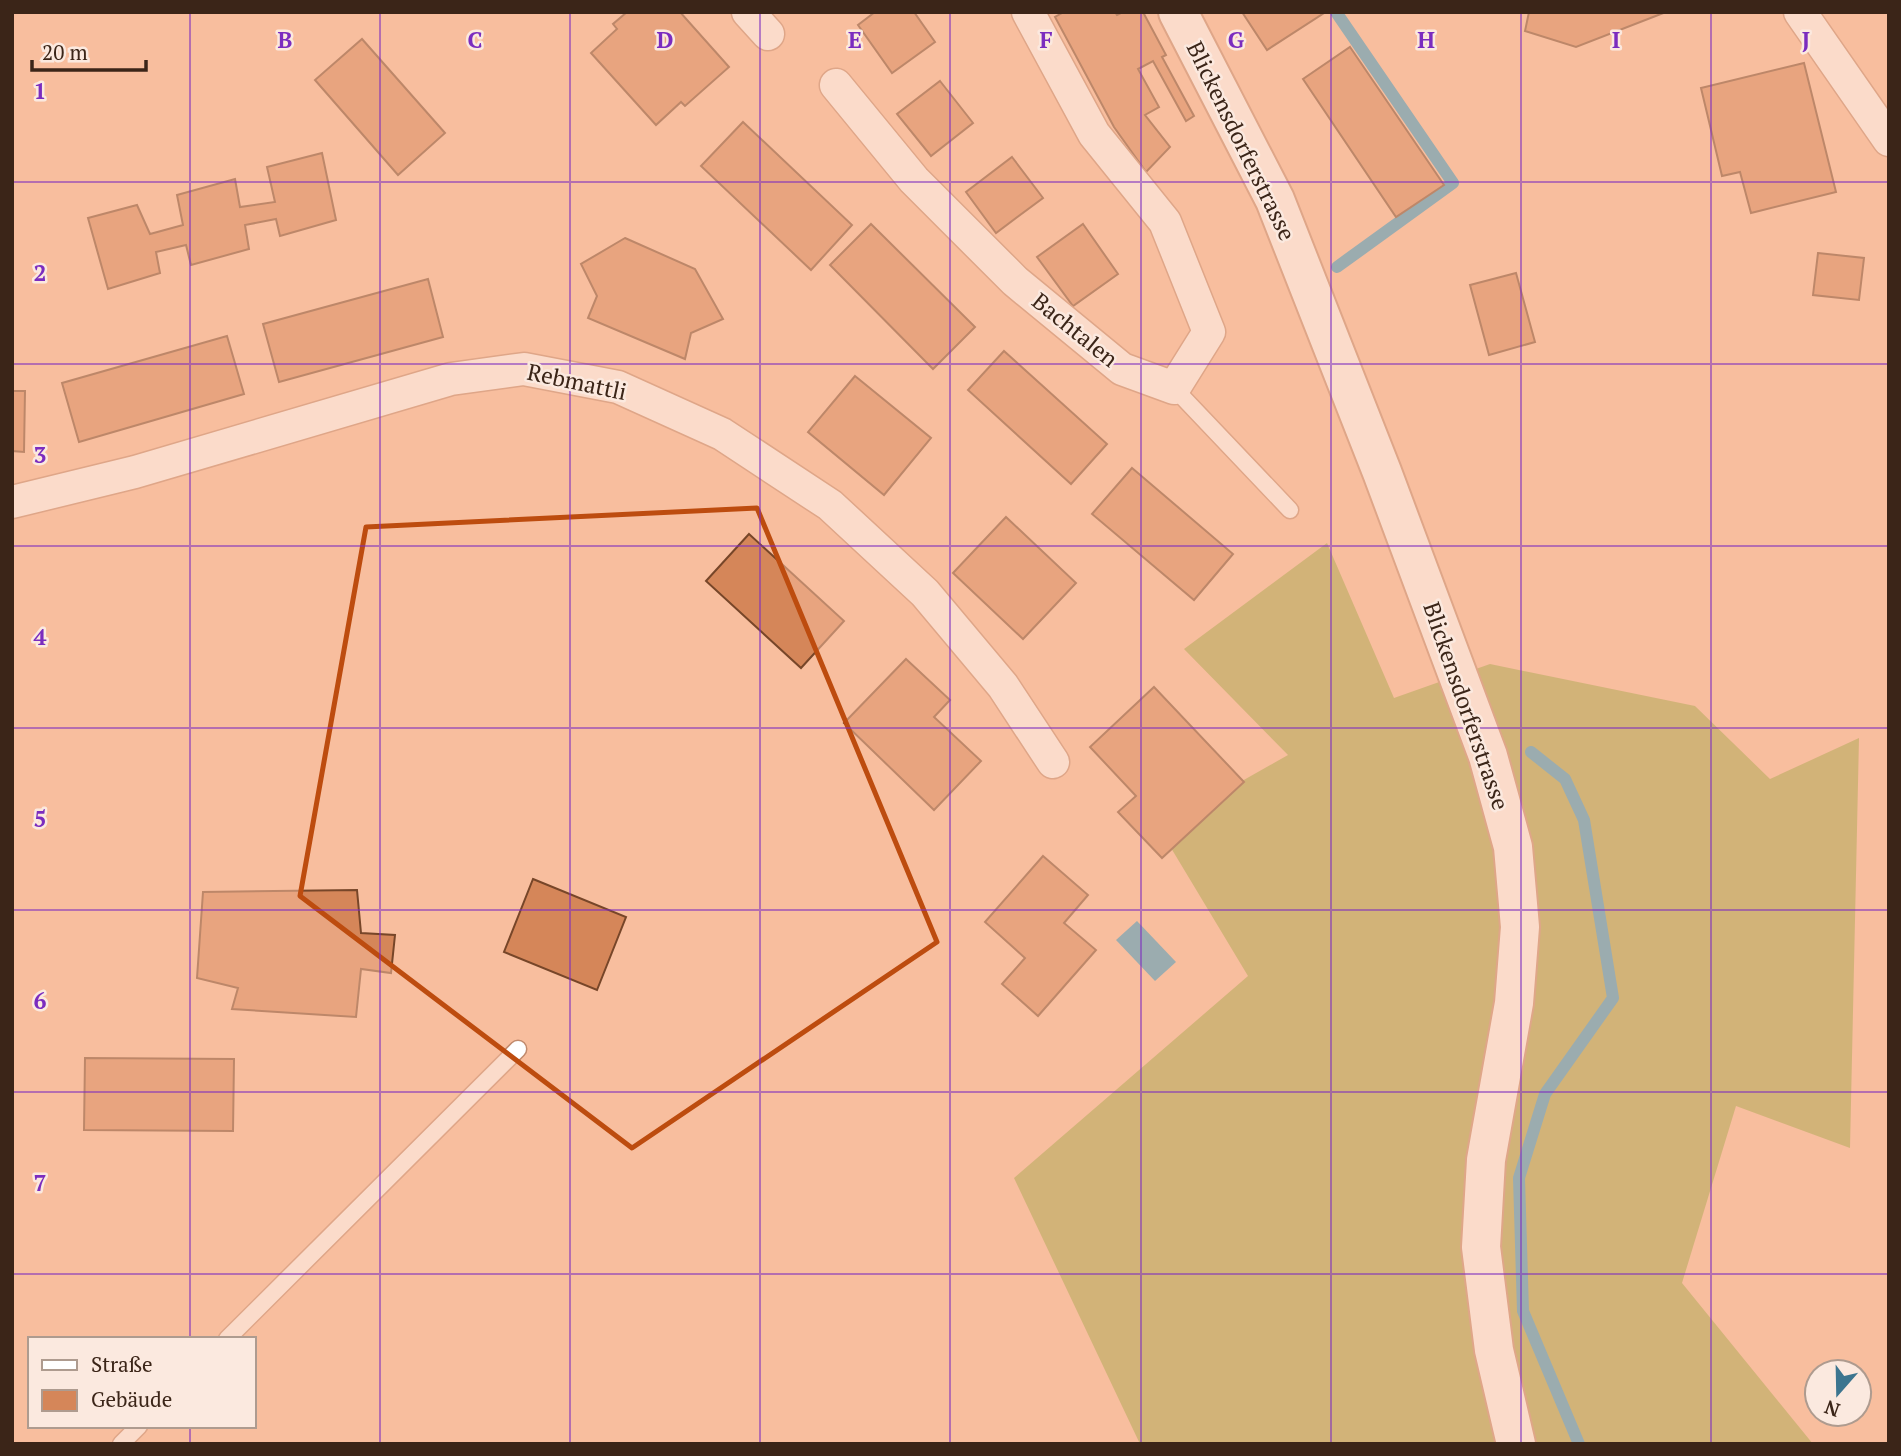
<svg xmlns="http://www.w3.org/2000/svg" width="1901" height="1456" font-family="'PT Serif',serif">
	<rect width="100%" height="100%" fill="#f8be9e"/>
	<path fill="#a5a64b" d="M1327,543l67,155 96,-34 205,42 75,73 89,-41 -9,410 -114,-42 -54,177 131,161h-673l-126,-266 234,-202 -89,-148 129,-73 -104,-106z"/>
	<path fill="#2a98c3" d="M1137,921l39,41 -21,19 -39,-41z"/>
	<g fill="none" stroke-linecap="round" stroke-linejoin="round">
		<g stroke="#2a98c3" stroke-width="12">
			<path d="M1336,12l117,171 -116,84"/>
			<path d="M1531,752l34,27 19,41 29,178 -68,96 -26,84 4,133 56,133"/>
		</g>
	</g>
	<g fill="#d58659" stroke="#774629" stroke-width="2">
		<path d="M627,12h53l49,55 -44,39 -4,-4 -25,23 -65,-72 26,-24 -4,-5z"/>
		<path d="M875,12h39l21,30 -43,31 -34,-48z"/>
		<path d="M1064,12h51l2,3 6,-3h20l23,43 -4,2 32,59 -8,5 -33,-60 -15,8 21,38 -14,8 25,32 -24,25 -32,-45 -59,-110z"/>
		<path d="M1242,12h81l1,1 -57,37z"/>
		<path d="M1529,12h137l-90,35 -51,-16z"/>
		<path d="M362,39l83,94 -47,42 -83,-95z"/>
		<path d="M1350,47l94,138 -48,32 -93,-138z"/>
		<path d="M1804,63l32,129 -85,21 -11,-41 -18,4 -21,-88z"/>
		<path d="M940,81l33,42 -42,33 -34,-42z"/>
		<path d="M743,122l109,103 -41,45 -110,-104z"/>
		<path d="M322,153l14,67 -56,16 -4,-17 -31,6 4,24 -58,16 -5,-20 -30,7 4,21 -52,16 -20,-71 49,-13 13,29 33,-9 -6,-30 58,-16 5,28 35,-5 -8,-35z"/>
		<path d="M1012,157l31,41 -47,35 -30,-41z"/>
		<path d="M871,224l104,103 -42,42 -103,-104z"/>
		<path d="M1083,224l35,50 -45,32 -36,-49z"/>
		<path d="M625,238l70,31 28,50 -32,14 -6,26 -97,-41 9,-22 -16,-32z"/>
		<path d="M1818,253l46,5 -5,42 -46,-5z"/>
		<path d="M1516,273l19,69 -46,13 -19,-70z"/>
		<path d="M428,279l15,58 -164,45 -16,-58z"/>
		<path d="M227,336l17,58 -165,48 -17,-59z"/>
		<path d="M1004,351l103,93 -36,40 -103,-94z"/>
		<path d="M855,376l76,62 -47,57 -76,-63z"/>
		<path d="M12,391h13l-1,61 -12,-1z"/>
		<path d="M1132,468l101,86 -39,46 -102,-86z"/>
		<path d="M1006,517l70,66 -53,56 -70,-66z"/>
		<path d="M749,534l95,87 -43,47 -95,-87z"/>
		<path d="M906,659l44,41 -16,17 47,44 -47,49 -90,-87z"/>
		<path d="M1154,687l90,95 -82,76 -44,-46 18,-16 -46,-49z"/>
		<path d="M1043,856l45,39 -24,28 32,27 -58,66 -36,-32 23,-26 -40,-36z"/>
		<path d="M533,879l93,38 -29,73 -93,-38z"/>
		<path d="M357,890l4,43 34,2 -4,38 -30,-4 -5,48 -124,-8 6,-21 -41,-10 6,-86z"/>
		<path d="M85,1058l149,1 -1,72 -149,-1z"/>
	</g>
	<g fill="none" stroke-linecap="round" stroke-linejoin="round">
		<g stroke="#c18a6d" stroke-width="19">
			<g id="service">
				<path d="M1174,388l116,122"/>
				<path d="M227,1339l291,-290"/>
				<path d="M121,1444l18,-18"/>
			</g>
		</g>
		<g stroke="#c18a6d" stroke-width="35">
			<g id="minor">
				<path d="M748,12l20,22"/>
				<path d="M1800,12l89,128"/>
				<path d="M836,85l78,95 101,101 107,88 52,19 35,-56 -44,-110 -71,-88 -66,-122"/>
				<path d="M12,502l123,-30 316,-93 73,-10 94,18 104,47 108,71 95,88 78,93 50,76"/>
			</g>
		</g>
		<g stroke="#c18a6d" stroke-width="42">
			<path id="tertiary" d="M1178,12l97,188 107,272 106,284 25,91 7,80 -6,76 -28,157 -5,87 13,103 22,94"/>
		</g>
		<use href="#service" stroke="#fff" stroke-width="16"/>
		<use href="#minor" stroke="#fff" stroke-width="32"/>
		<use href="#tertiary" stroke="#fff" stroke-width="38"/>
	</g>
	<path d="M0 0H1901V1456H0ZM757,508l180,434 -305,206 -332,-252 66,-369z" fill="#f8be9e" fill-opacity=".55" fill-rule="evenodd"/>
	<path fill="none" stroke="#bd4c0f" stroke-width="5" stroke-linejoin="round" d="M757,508l180,434 -305,206 -332,-252 66,-369z"/>
	<path fill="none" stroke="#7b2cbf" stroke-width="2" stroke-opacity="0.55" d="M190,12v1327M380,12v1432M570,12v1432M760,12v1432M950,12v1432M1141,12v1432M1331,12v1432M1521,12v1432M1711,12v1432M12,182h1877M12,364h1877M12,546h1877M12,728h1877M12,910h1877M12,1092h1877M12,1274h1877M190,1426v18"/>
	<g text-anchor="middle" stroke-width="5" stroke-linejoin="round" paint-order="stroke">
		<g font-size="23" fill="#3b2518" stroke="#fbe9df">
			<text transform="translate(1241 141) rotate(64)" y="8">Blickensdorferstrasse</text>
			<text transform="translate(1075 330) rotate(39)" y="8">Bachtalen</text>
			<text transform="translate(577 382) rotate(12)" y="8">Rebmattli</text>
			<text transform="translate(1466 706) rotate(71)" y="8">Blickensdorferstrasse</text>
		</g>
	</g>
	<g font-size="23" text-anchor="middle" font-weight="bold" fill="#7b2cbf" stroke="#fbe9df" stroke-width="5" stroke-linejoin="round" paint-order="stroke">
		<text x="285" y="48">B</text>
		<text x="475" y="48">C</text>
		<text x="665" y="48">D</text>
		<text x="855" y="48">E</text>
		<text x="1046" y="48">F</text>
		<text x="1236" y="48">G</text>
		<text x="1426" y="48">H</text>
		<text x="1616" y="48">I</text>
		<text x="1806" y="48">J</text>
		<text x="40" y="99">1</text>
		<text x="40" y="281">2</text>
		<text x="40" y="463">3</text>
		<text x="40" y="645">4</text>
		<text x="40" y="827">5</text>
		<text x="40" y="1009">6</text>
		<text x="40" y="1191">7</text>
	</g>
	<rect width="1901" height="1456" fill="none" stroke="#3b2518" stroke-width="28"/>
	<rect x="28" y="1337" width="228" height="91" fill="#fbe9df" stroke="#ae9b8f" stroke-width="2"/>
	<rect x="42" y="1360" width="35" height="10" fill="#ffffff" stroke="#ae9b8f" stroke-width="2"/>
	<text x="91" y="1372" font-size="21" fill="#3b2518">Straße</text>
	<rect x="42" y="1390" width="35" height="21" fill="#d58659" stroke="#ae9b8f" stroke-width="2"/>
	<text x="91" y="1407" font-size="21" fill="#3b2518">Gebäude</text>
	<g transform="translate(1838 1393) rotate(200)"><circle r="33" fill="#fbe9df" stroke="#ae9b8f" stroke-width="2"/>
	<path d="M0-5L12 26L0 18L-12 26Z" fill="#3c758f"/>
	<text y="-10" font-size="19" font-weight="bold" text-anchor="middle" fill="#3b2518">N</text>
	</g>
	<path d="M32 60v10h114v-10" fill="none" stroke="#3b2518" stroke-width="3.5"/>
	<text x="42" y="60" font-size="21" fill="#3b2518" stroke="#fbe9df" stroke-width="5" paint-order="stroke">20 m</text>
</svg>
